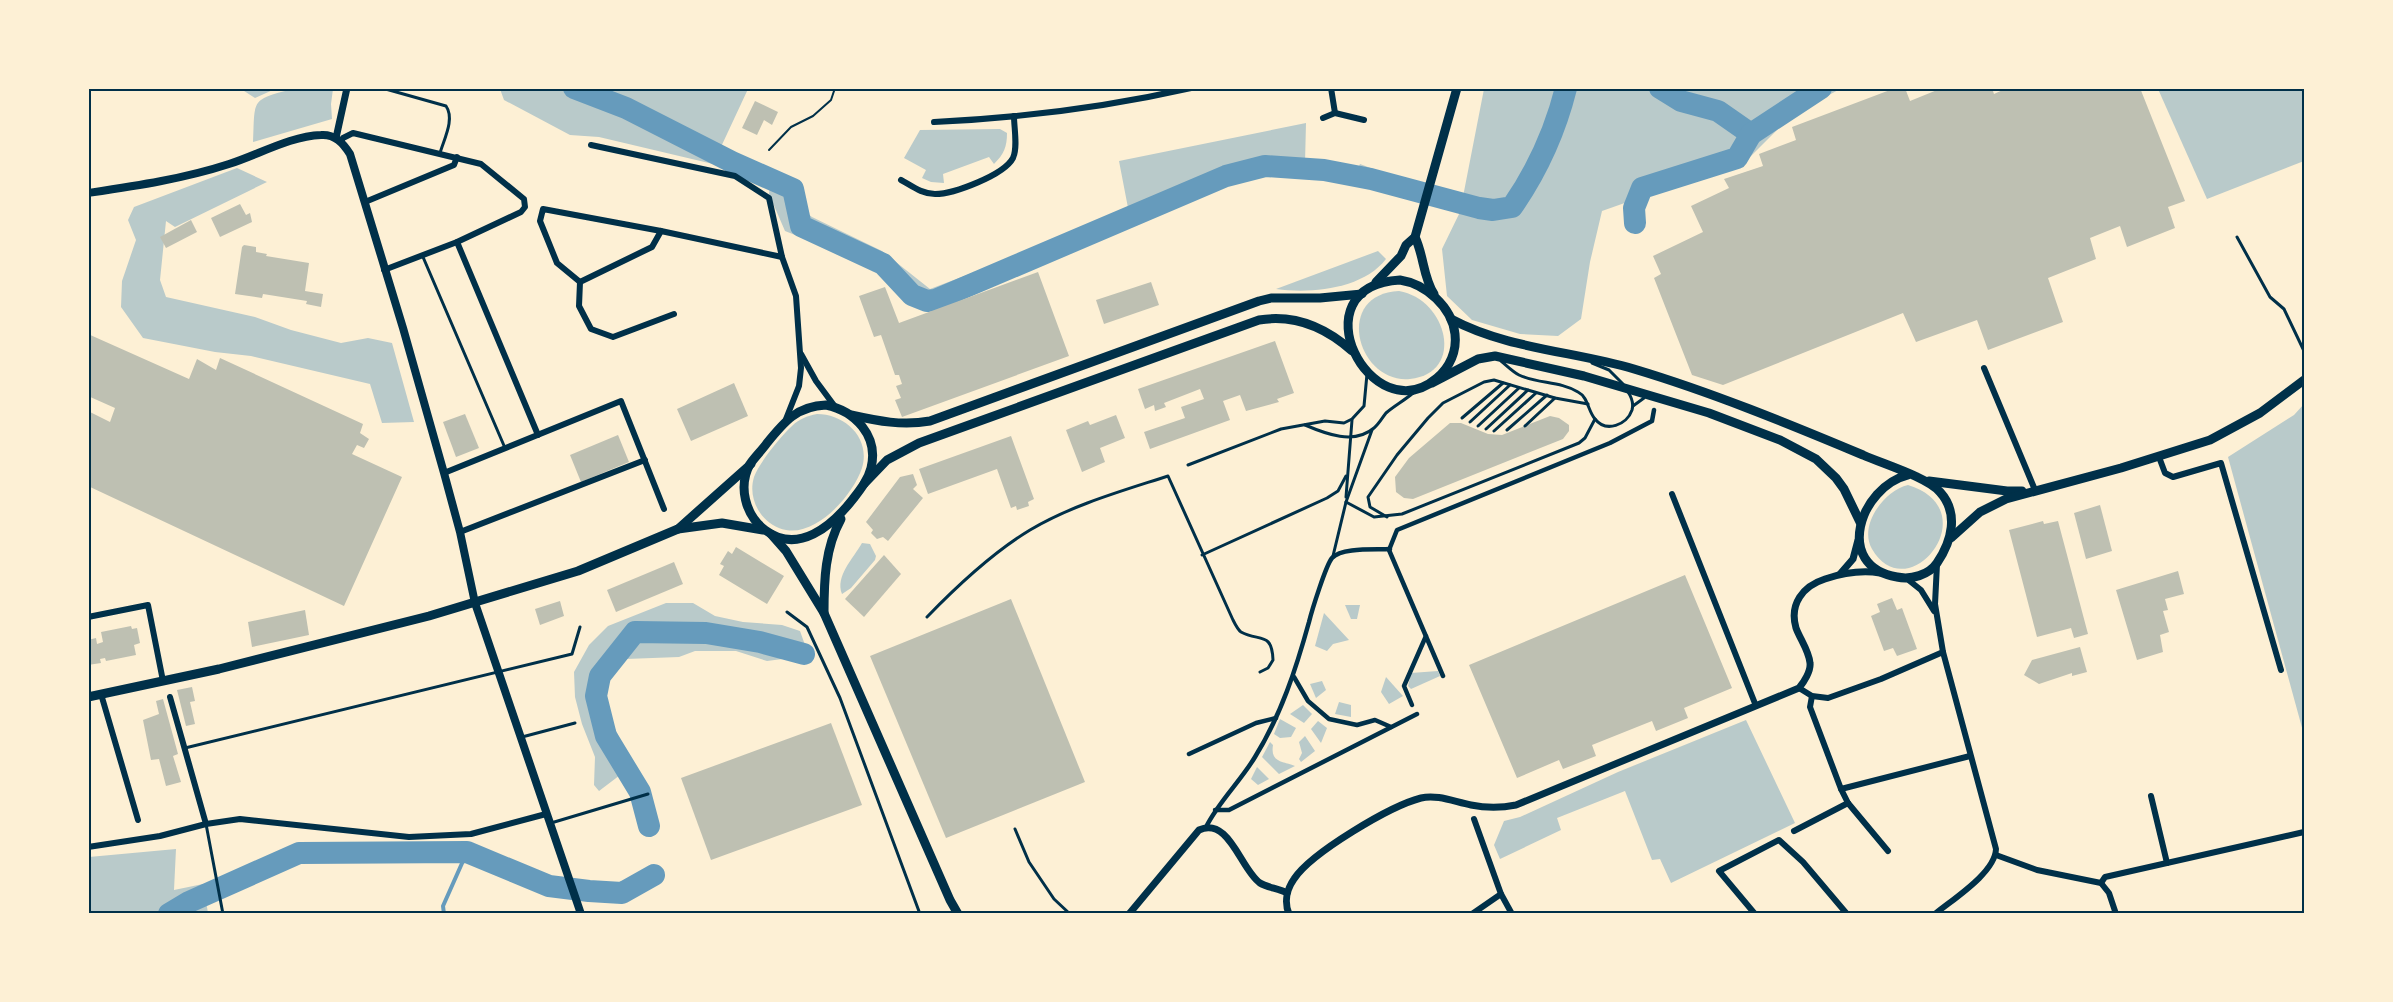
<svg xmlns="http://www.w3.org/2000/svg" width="2393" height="1002" font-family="Raleway,sans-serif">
	<rect width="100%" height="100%" fill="#fdf0d5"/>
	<g fill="#b9caca">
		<path d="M241,89h34l-20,9z"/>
		<path d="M293,89h40l-2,15 1,15 -79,23c2,-43 -3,-42 40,-53z"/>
		<path d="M500,89v-1l248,1 -35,75 -114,-27 -29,-2 -66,-35z"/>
		<path d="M1484,89v-1l356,1 -48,26 -41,41 -13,7 -136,48 -12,51 -9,57 -23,17 -38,-2 -48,-14 -25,-24 -5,-47 18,-37z"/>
		<path d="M2158,89h146v72l-97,38z"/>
		<path d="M1306,123l-1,40 51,10 4,-9 50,19 -4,9c-51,-14 -109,-31 -163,-17 -34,9 -66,26 -98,40l-1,5 -195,77 -34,4 -11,-5 -31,-30 -88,-35 -16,-37 2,-20 27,16 2,18 12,9 70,34 48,38 199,-76 -10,-52z"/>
		<path d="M1000,129l7,4c0,14 -3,21 -13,31l-5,-7 -46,17 1,9 -13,-1 -9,-4 4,-8 -22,-12 16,-28z"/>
		<path d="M237,168l30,14 -92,45 -9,-6 -6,59 6,17 89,20 36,13 50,13 27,-5 24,5 22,79 -32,1 -12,-39 -119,-28 -36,-4 -72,-14 -22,-31 1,-26 14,-41 -8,-20 6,-13z"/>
		<path d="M1378,251l8,8c-23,30 -75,35 -110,30z"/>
		<path d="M1399,291c48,8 67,82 11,88 -53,5 -77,-85 -11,-88z"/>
		<path d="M2304,404v331l-76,-278 66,-42z"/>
		<path d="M817,414c28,0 54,24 45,54 -9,27 -45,68 -76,62 -24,-5 -39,-30 -32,-53 5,-14 27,-41 38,-51 7,-7 15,-10 25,-12z"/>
		<path d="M1908,485c81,25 0,126 -36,64 -14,-24 13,-59 36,-64z"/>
		<path d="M862,543l8,1 6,12 -1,4 -24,28 -9,6c-7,-18 11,-35 20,-51z"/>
		<path d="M666,603h27l22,13 28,6 39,3 18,6 10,28 -20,-1 -23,3 -31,-10h-41l-16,6 -53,2 -19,16 -4,27 29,64 -33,25 -5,-6 1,-28 -13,-33 -7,-27 -1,-25 15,-27 19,-19z"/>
		<path d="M1345,605h15l-3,14h-6z"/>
		<path d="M1324,613l25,27 -16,4 -6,7 -12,-5z"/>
		<path d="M1438,671l2,5 -29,13 -3,-3 3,-13z"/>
		<path d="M1386,677l17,19 -14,8 -8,-12z"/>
		<path d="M1322,681l4,9 -10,8 -6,-14z"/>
		<path d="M1339,702l12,3v12l-16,-3z"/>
		<path d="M1303,705l9,9 -8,9 -14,-9z"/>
		<path d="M1280,719l16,9 -5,9 -11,1 -6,-4z"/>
		<path d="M1746,720l49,103 -124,60 -11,-24 -8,1 -27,-69 -68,27 4,12 -61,29 -6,-14 10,-24 16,-4 98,-45z"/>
		<path d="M1318,721l9,7 -6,15 -10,-14z"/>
		<path d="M1305,736l10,15 -14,11 -2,-3 3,-6 -3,-11z"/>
		<path d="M1270,742l3,3c-3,18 10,16 22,21l-16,8 -17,-17z"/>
		<path d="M1257,767l12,12 -11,6 -7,-6z"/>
		<path d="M176,849l-2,41 29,-6 5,29h-119v-56z"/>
	</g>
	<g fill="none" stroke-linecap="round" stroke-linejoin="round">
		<path stroke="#669bbc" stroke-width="4" d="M444,914l-1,-8 24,-54"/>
		<g stroke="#669bbc" stroke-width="22">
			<path d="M574,88l52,20 106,54 61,27 8,37 82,38 29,31 15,6 8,-1 291,-124 39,-10 59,4 47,9 108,29 14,2 19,-3c25,-36 43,-75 54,-119"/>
			<path d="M1660,88l21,13 37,10 33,23"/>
			<path d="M1635,223l-1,-15 8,-20 95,-30 14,-24 70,-46"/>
			<path d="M649,826l-9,-34 -34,-56 -10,-40 4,-20 35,-44 71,1 54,9 44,12"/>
			<path d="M169,914l20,-12 110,-49 168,-1 82,34 40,5 33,2 32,-18"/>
		</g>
	</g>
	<g fill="#bec0b2">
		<path d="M1889,88h16l5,13 32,-13h50l2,6 13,-6h133l45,113 -17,6 7,21 -48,19 -7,-21 -30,12 6,21 -48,19 15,44 -75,28 -11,-30 -61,22 -13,-29 -180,72 -31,-10 -38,-97 7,-4 -8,-18 50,-24 -12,-26 38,-18 -5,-9 39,-13 -4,-12 37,-14 -4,-13 98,-37z"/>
		<path d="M755,101l23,11 -6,13 -8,-5 -7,15 -15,-7z"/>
		<path d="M240,204l6,11 4,-2 2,9 -32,15 -9,-19z"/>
		<path d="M191,220l6,12 -31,16 -6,-11z"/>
		<path d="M244,245l12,2v5l11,2 -1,2 43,7 -4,28 18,3 -2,13 -15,-3 1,-3 -44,-7 -1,4 -27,-4 7,-47z"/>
		<path d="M1038,272l31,84 -167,61 -7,-17 6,-2 -5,-12 6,-2 -3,-9h-4l-14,-40 -7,2 -15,-41 26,-9 14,36z"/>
		<path d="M1151,282l8,23 -55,19 -8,-24z"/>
		<path d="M88,334l101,45 8,-20 19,11 4,-12 143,66 -3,9 9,6 -5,9 -7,-3 -5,9 50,23 -58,129 -256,-120v-75l22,11 5,-14 -27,-12z"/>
		<path d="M1275,341l19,52 -17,6 2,3 -33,9 -6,-16 -17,6 7,19 -80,29 -6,-17 41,-14 -4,-11 23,-8 -4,-10 -36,14 2,4 -11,4 -1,-6 -9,4 -7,-20z"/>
		<path d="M734,383l14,33 -57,25 -14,-32z"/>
		<path d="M465,414l14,34 -23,9 -13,-35z"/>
		<path d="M1116,415l9,23 -25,10 5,14 -23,10 -16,-42 22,-9 2,4z"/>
		<path d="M1550,416l9,2 10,7v6l-6,8 -150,60 -9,-1 -8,-6 -1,-15 14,-19 41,-35h11l27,11 14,1z"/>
		<path d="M618,435l11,27 -48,20 -11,-27z"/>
		<path d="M1011,436l23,63 -6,3 1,4 -12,4 -1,-4 -5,2 -14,-39 -69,25 -9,-25z"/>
		<path d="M913,474l4,11 -4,4 10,9 -35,43 -5,-4 -6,2 -6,-6 2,-3 -7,-8 34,-45z"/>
		<path d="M2100,505l12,46 -26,8 -12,-46z"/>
		<path d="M2043,521l1,3 14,-3 30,113 -14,4 -3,-10 -34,9 -28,-107z"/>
		<path d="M736,547l48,29 -17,28 -48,-29 5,-9 -4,-2 8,-13 4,3z"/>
		<path d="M884,555l17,19 -37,43 -19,-18z"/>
		<path d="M674,562l9,22 -67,28 -9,-22z"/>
		<path d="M2178,571l6,23 -19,5 3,11 -5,1 6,21 -9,3 3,17 -26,8 -21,-70z"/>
		<path d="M1685,575l47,113 -48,20 4,10 -32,13 -4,-10 -60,24 4,11 -33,13 -4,-9 -42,18 -48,-113z"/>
		<path d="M1892,598l5,12 5,-2 15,41 -20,7 -4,-8 -9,3 -13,-35 9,-4 -3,-8z"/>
		<path d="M1011,599l74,183 -139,56 -76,-182z"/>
		<path d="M560,601l4,15 -24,9 -5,-16z"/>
		<path d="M305,610l4,25 -57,12 -4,-25z"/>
		<path d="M131,626l1,3 5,-1 3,15 -6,2 2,10 -30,6 -1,-3 -5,1 1,4 -13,2v-25l8,-2 1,6 6,-2 -2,-10z"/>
		<path d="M2080,647l7,25 -15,4v-3l-33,11 -15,-9 8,-15z"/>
		<path d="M192,687l3,14 -5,1 5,22 -9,2 -9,-36z"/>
		<path d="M163,699l15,55 -5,2 8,26 -15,4 -7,-27 -8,1 -8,-40 16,-6 -3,-13z"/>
		<path d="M831,723l31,82 -151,55 -30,-82z"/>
	</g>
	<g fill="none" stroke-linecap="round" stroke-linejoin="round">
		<path stroke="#003049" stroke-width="2" d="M769,150l22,-23 22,-11 18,-16 4,-12"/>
		<g stroke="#003049" stroke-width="3">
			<path d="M382,88l64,18c9,13 -2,33 -6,47"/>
			<path d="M2237,237l33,60 14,12 20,42"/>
			<path d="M423,257l82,191"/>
			<path d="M1501,361c6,5 12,11 18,14 19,9 41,6 59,17 10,5 10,19 17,27 11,14 32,6 37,-9 2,-7 0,-12 -4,-18"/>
			<path d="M1592,363l17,7 14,14"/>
			<path d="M1633,406l11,-8"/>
			<path d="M1462,418l41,-35"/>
			<path d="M1470,422l40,-37"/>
			<path d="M1305,425c21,9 49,20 69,3 5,-4 8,-10 12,-15 8,-7 19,-13 27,-20"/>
			<path d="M1478,426l41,-38"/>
			<path d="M1525,426l30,-28"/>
			<path d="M1486,429l42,-39"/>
			<path d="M1507,430l40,-35"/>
			<path d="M1494,431l42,-38"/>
			<path d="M1188,465l93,-36 44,-8 19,2 8,-4 12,-13 3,-32"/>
			<path d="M1346,497l6,-77"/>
			<path d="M1346,502l28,15 28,-3 177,-71 6,-5 10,-19"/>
			<path d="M1387,517l-17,-10 -2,-10 29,-42 31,-37 15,-15 41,-21 10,-2 61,18 33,6"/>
			<path d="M1202,555l125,-57 11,-7 8,-15"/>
			<path d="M1333,556l13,-54 26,-72"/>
			<path d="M787,612l20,15 33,71 80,216"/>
			<path d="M927,617c31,-32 65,-64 103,-87 42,-25 92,-39 138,-54l65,144c2,4 5,10 8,12 18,10 31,-1 32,28l-5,8 -8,4"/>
			<path d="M522,737l53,-14"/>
			<path d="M185,748l387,-94 8,-27"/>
			<path d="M551,823l97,-29"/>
			<path d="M206,824l17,90"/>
			<path d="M1015,829l14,33 25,37 16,15"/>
		</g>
		<g stroke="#003049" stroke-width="4.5">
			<path d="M1443,676l-54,-126 8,-20 213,-87 42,-22 2,-11"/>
			<path d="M1294,677l14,24 21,18 28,6 18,-5 16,7"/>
			<path d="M1412,705l-8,-19 22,-50"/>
			<path d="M1189,754l67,-31 20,-5"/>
			<path d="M1215,810h14l188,-96"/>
			<path d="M1206,827c13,-26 34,-45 49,-70 26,-42 41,-88 54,-135 3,-12 17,-57 23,-64 10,-11 44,-8 58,-9"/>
		</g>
		<g stroke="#003049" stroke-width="6">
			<path d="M1331,88l4,25"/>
			<path d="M1323,118l12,-5 29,7"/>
			<path d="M934,122c86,-4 173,-15 257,-34"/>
			<path d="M341,142l2,-4 10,-5 128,31 43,35 1,8 -4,5 -64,30 -73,28"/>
			<path d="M591,145l144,31 34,22 13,59 14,39 5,72 -2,18 -13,33"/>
			<path d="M901,180c11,6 21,14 34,14 19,0 69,-19 78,-36 5,-11 1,-30 1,-42"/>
			<path d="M365,202l89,-37 3,-8"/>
			<path d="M457,242l81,193"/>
			<path d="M580,282l-23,-19 -17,-42 3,-12 118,22 121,26"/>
			<path d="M580,282l-1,24 12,23 22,8 61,-23"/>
			<path d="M580,282l72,-35 9,-16"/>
			<path d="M801,354l15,27 20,27"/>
			<path d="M1984,368l51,122"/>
			<path d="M2159,457l6,16 8,4 48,-14 60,207"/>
			<path d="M444,473l177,-72 43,108"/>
			<path d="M1672,494l84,212"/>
			<path d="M460,532l185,-72"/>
			<path d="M1906,578l15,12 13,21"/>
			<path d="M88,617l60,-12 15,76"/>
			<path d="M1799,688l13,8 16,2 53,-19 62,-27"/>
			<path d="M101,694l37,126"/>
			<path d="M1812,696l-2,11 31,82 7,14 40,48"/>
			<path d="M170,697l36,127"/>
			<path d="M1841,789l129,-33"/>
			<path d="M2151,796l16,67"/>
			<path d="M1474,819l27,75 11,20"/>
			<path d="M1794,831l54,-28"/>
			<path d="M88,847l72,-11 46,-12 34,-5 169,18 62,-3 75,-20"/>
			<path d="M1996,855l41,15 64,13 8,10 7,21"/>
			<path d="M2101,883l4,-6 199,-45"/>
			<path d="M1472,914l29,-20"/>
			<path d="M1755,914l-36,-43 60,-31 24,22 44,52"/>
			<path d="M1935,914c18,-15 60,-41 61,-65l-53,-197 -8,-48 2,-40"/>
		</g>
		<g stroke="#003049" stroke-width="7">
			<path d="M336,138l11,-50"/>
			<path d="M1840,574l13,-15 5,-19"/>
			<path d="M1129,914l70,-84c30,-14 42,40 61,53 6,4 20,6 27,10"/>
			<path d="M1289,914c-5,-12 -2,-25 5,-35 17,-26 96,-73 127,-81 16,-4 34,4 50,7 15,3 30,3 45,0l283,-117c5,-6 12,-17 11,-25 -1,-12 -10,-24 -14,-35 -7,-24 7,-42 29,-49 18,-6 36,-9 55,-6"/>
		</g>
		<path stroke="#003049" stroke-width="8" d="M88,193c47,-7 95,-14 141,-29 29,-9 61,-28 92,-29 14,-1 22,8 29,19l53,174 41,145 16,59 15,71 106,311"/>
		<g stroke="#003049" stroke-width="9">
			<path d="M1415,237c9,19 8,40 19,57"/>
			<path d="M1400,280c26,4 52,27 55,54 2,17 -5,33 -18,44 -66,56 -142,-92 -37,-98z"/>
			<path d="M1376,282l25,-26 5,-11 9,-8 42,-149"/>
			<path d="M1451,319c56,30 122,32 183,50 77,23 155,55 229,86 20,9 64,22 77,37 19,21 12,49 -3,71 -8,12 -26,17 -40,14 -64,-11 -37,-90 11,-102"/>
			<path d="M1432,383l46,-24 17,-3 89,20 125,37 71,27 36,19 20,19 8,11 16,33"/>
			<path d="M826,405c29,6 53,31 45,63 -3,12 -11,22 -18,31 -21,27 -55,56 -88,31 -20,-15 -27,-44 -15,-66 5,-7 12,-14 17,-21 17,-21 30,-37 59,-38z"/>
			<path d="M851,415c27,6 51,11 79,6l329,-120 12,-3h49l42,-4"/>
			<path d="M1929,481l78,10h15"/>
			<path d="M864,484l23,-24 32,-17 340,-123c36,-6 66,7 93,31"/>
			<path d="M678,529l44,-6 41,7"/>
			<path d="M771,534l15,17 38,62 126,287 8,14"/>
			<path d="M1951,538l29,-26 26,-13 115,-31 89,-28 50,-27 44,-33"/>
			<path d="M824,613c0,-33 1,-65 17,-94"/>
			<path d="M88,697l131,-28 210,-53 149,-45 100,-42 73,-65"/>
		</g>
	</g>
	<rect width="2393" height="1002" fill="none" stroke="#fdf0d5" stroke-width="180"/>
	<rect x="90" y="90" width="2213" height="822" fill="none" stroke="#003049" stroke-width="2"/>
</svg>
